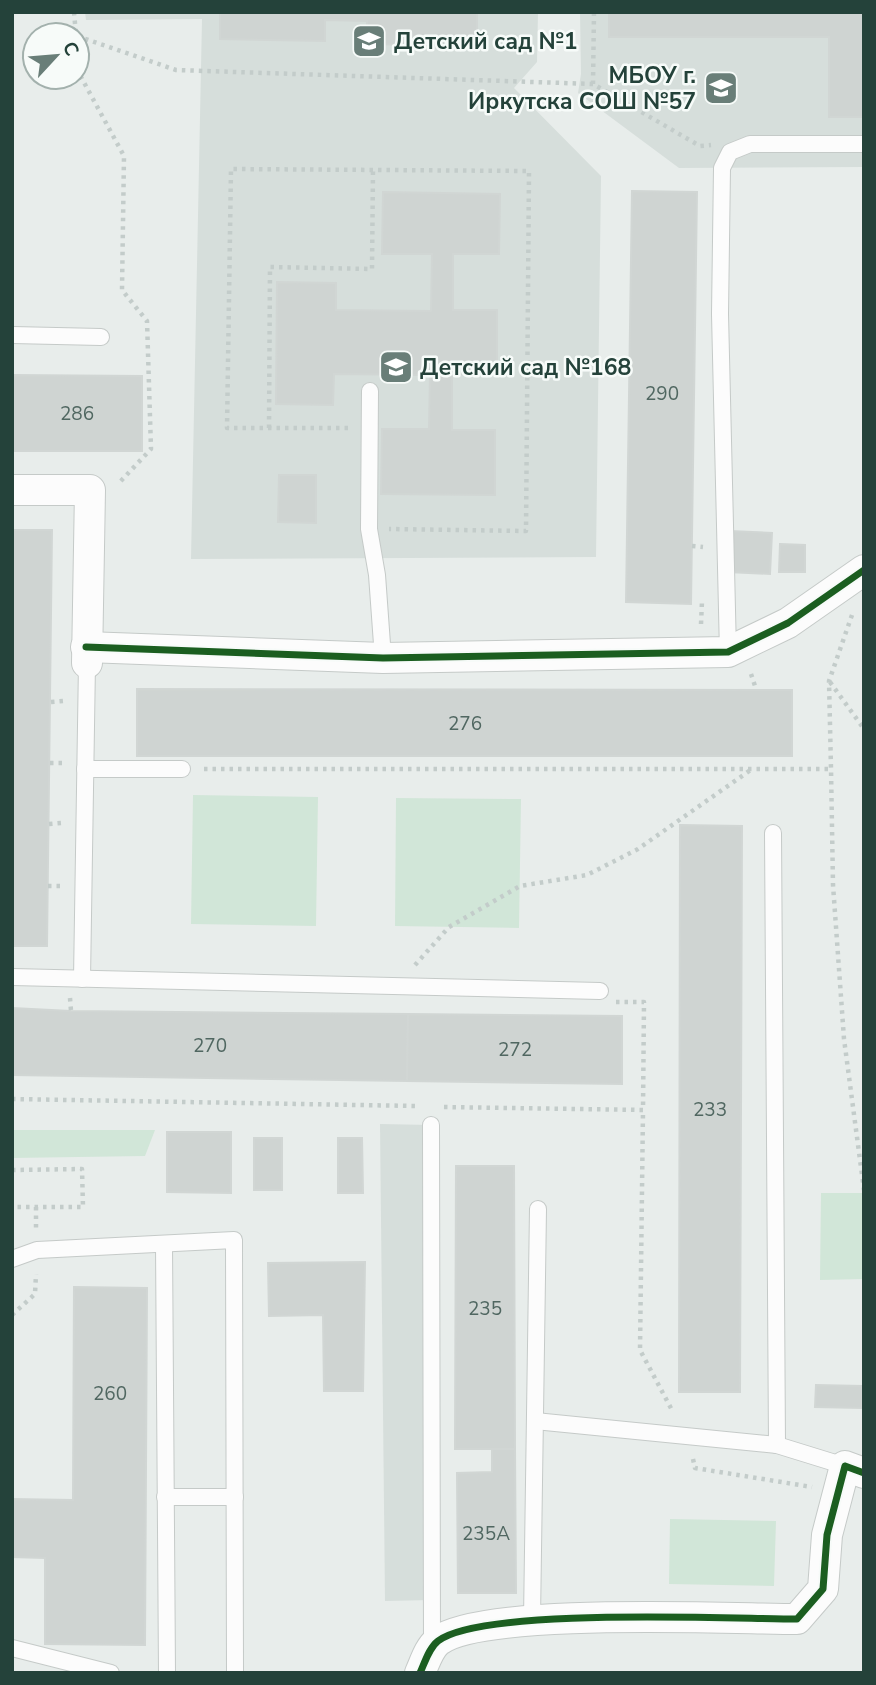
<svg xmlns="http://www.w3.org/2000/svg" width="876" height="1685" font-family="'Nunito Sans',sans-serif">
	<rect width="100%" height="100%" fill="#e8edeb"/>
	<g fill="#d6dedb">
		<path d="M85,12h453l-1,50 -23,26 87,88 -5,381 -405,2 11,-540 -116,1z"/>
		<path d="M580,12h284v155l-185,1 -101,-75 3,-19z"/>
		<path d="M380,1124l51,1 1,475 -47,1z"/>
	</g>
	<g fill="#d1e6d8">
		<path d="M193,795l125,2 -2,129 -125,-2z"/>
		<path d="M396,798l125,1 -2,129 -124,-2z"/>
		<path d="M12,1130h143l-10,26 -133,2z"/>
		<path d="M821,1193h43v86l-44,1z"/>
		<path d="M670,1519l106,2 -2,65 -105,-2z"/>
	</g>
	<g fill="#cfd4d2" stroke="#d1d6d4" stroke-width="2">
		<path d="M220,12h257v34l-110,-2v-23l-42,-1v21l-105,-2z"/>
		<path d="M609,12h255v105h-35v-80h-220z"/>
		<path d="M632,191l65,1 -6,412 -65,-2z"/>
		<path d="M383,192l117,2 -1,60h-46v56h44v65l-45,-1v56h43v65l-114,-1 1,-65h47l1,-54 -96,-1 -1,31 -57,-1 1,-122 59,1v27l95,1 1,-57h-50z"/>
		<path d="M12,375l130,1v75h-130z"/>
		<path d="M279,475h37v48l-38,-1z"/>
		<path d="M12,530h40l-5,416h-35z"/>
		<path d="M730,531l42,2 -2,41 -42,-2z"/>
		<path d="M780,544l25,1v27h-26z"/>
		<path d="M137,689l655,1v66h-655z"/>
		<path d="M680,825l62,1 -2,566h-61z"/>
		<path d="M12,1008l59,3 337,3 -1,67 -395,-6z"/>
		<path d="M408,1014l214,2v68l-215,-3z"/>
		<path d="M167,1132h64v61l-64,-1z"/>
		<rect x="254" y="1138" width="28" height="52"/>
		<path d="M338,1138h24l1,55h-25z"/>
		<path d="M456,1166h58l1,283h-60z"/>
		<path d="M365,1262l-2,129h-39l-1,-76 -54,1 -1,-53z"/>
		<path d="M74,1287l73,1 -2,357 -100,-1v-86l-33,-1v-58l61,1z"/>
		<path d="M816,1385l46,1v22l-47,-1z"/>
		<path d="M492,1449h23l1,144h-58l-1,-120 35,-1z"/>
	</g>
	<g fill="none" stroke-linecap="round" stroke-linejoin="round">
		<g stroke="#c5cac8" stroke-width="18">
			<g id="service">
				<path d="M12,335l89,2"/>
				<path d="M370,391l-1,138 8,46 6,83"/>
				<path d="M728,652l-8,-338 2,-146 8,-16 20,-8h114"/>
				<path d="M85,769h97"/>
				<path d="M773,833l4,612"/>
				<path d="M12,977l588,14"/>
				<path d="M82,979l5,-316"/>
				<path d="M431,1125l1,522"/>
				<path d="M164,1244l3,429"/>
				<path d="M12,1259l25,-9 197,-10 1,433"/>
				<path d="M535,1421l242,24 68,21"/>
				<path d="M165,1497h70"/>
				<path d="M532,1619l6,-410"/>
				<path d="M12,1648l99,25"/>
			</g>
		</g>
		<g stroke="#c5cac8" stroke-width="32">
			<g id="minor">
				<path d="M12,490h78l-3,173"/>
				<path d="M86,647l297,11 345,-6 60,-29 76,-53"/>
				<path d="M420,1673c5,-11 9,-25 18,-32 44,-34 293,-22 359,-22l26,-30 4,-54 18,-69 19,7"/>
			</g>
		</g>
		<g stroke="#c3ccca" stroke-width="4.5" stroke-dasharray="3.5 5" stroke-linecap="butt">
			<path d="M74,12l2,23"/>
			<path d="M77,36l99,34 417,14 107,62 11,-1"/>
			<path d="M77,42l4,35 43,79 -2,134 25,31 4,128 -33,35"/>
			<path d="M593,84l1,-72"/>
			<path d="M269,428l1,-161 102,2 1,-99"/>
			<path d="M348,428h-121l4,-259 298,2 -3,360 -137,-2"/>
			<path d="M692,546l11,1"/>
			<path d="M852,615l-23,66 2,88 2,116 11,154 20,151"/>
			<path d="M701,624l1,-23"/>
			<path d="M751,674l5,15"/>
			<path d="M830,682l34,47"/>
			<path d="M51,702l13,-1"/>
			<path d="M50,763h13"/>
			<path d="M204,769h627"/>
			<path d="M49,824l13,-1"/>
			<path d="M48,886h13"/>
			<path d="M415,965l34,-38 71,-41 67,-11 51,-26 114,-80"/>
			<path d="M70,998l1,13"/>
			<path d="M616,1002h28l-1,108"/>
			<path d="M12,1099l405,7"/>
			<path d="M444,1107l199,3 -3,240 33,62"/>
			<path d="M12,1170l70,-1 1,38h-71"/>
			<path d="M36,1207v24"/>
			<path d="M12,1315l23,-21 1,-20"/>
			<path d="M693,1459l2,9 117,19"/>
		</g>
		<use href="#service" stroke="#fcfcfc" stroke-width="16"/>
		<use href="#minor" stroke="#fcfcfc" stroke-width="30"/>
		<g stroke="#f7fbf9" stroke-width="11">
			<g id="cycleway">
				<path d="M86,647l297,11 345,-6 60,-29 76,-53"/>
				<path d="M420,1673c5,-11 9,-25 18,-32 44,-34 293,-22 359,-22l26,-30 4,-54 18,-69 19,7"/>
			</g>
		</g>
		<use href="#cycleway" stroke="#1b5e20" stroke-width="7"/>
	</g>
	<defs>
		<g id="school-square" transform="scale(1.75)"><rect x="-9" y="-9" width="18" height="18" rx="4" fill="#697e78" stroke="#f7fbf9"/><path d="M0-5L7-2L0 1L-7-2ZM-4 1L0 2.5L4 1V4Q0 6-4 4Z" fill="#fff"/></g>
	</defs>
	<g fill-rule="evenodd">
		<use href="#school-square" x="369" y="41"/>
		<use href="#school-square" x="721" y="88"/>
		<use href="#school-square" x="396" y="367"/>
	</g>
	<g text-anchor="middle" stroke-width="5" stroke-linejoin="round" paint-order="stroke">
		<g font-size="19" fill="#506761">
			<text x="662" y="400">290</text>
			<text x="77" y="420">286</text>
			<text x="465" y="730">276</text>
			<text x="210" y="1052">270</text>
			<text x="515" y="1056">272</text>
			<text x="710" y="1116">233</text>
			<text x="485" y="1315">235</text>
			<text x="110" y="1400">260</text>
			<text x="486" y="1540">235А</text>
		</g>
		<g font-size="23" font-weight="bold" fill="#24423a" stroke="#f7fbf9" text-anchor="start">
			<text x="394" y="49">Детский сад №1</text>
			<text x="696" y="83" text-anchor="end">МБОУ г.<tspan x="696" dy="26">Иркутска СОШ №57</tspan></text>
			<text x="420" y="375">Детский сад №168</text>
		</g>
	</g>
	<rect width="876" height="1685" fill="none" stroke="#24423a" stroke-width="28"/>
	<g transform="translate(56 56) rotate(64)"><circle r="33" fill="#f7fbf9" stroke="#a3b1ad" stroke-width="2"/>
	<path d="M0-5L12 26L0 18L-12 26Z" fill="#697e78"/>
	<text y="-10" font-size="19" font-weight="bold" text-anchor="middle" fill="#24423a">С</text>
	</g>
</svg>
